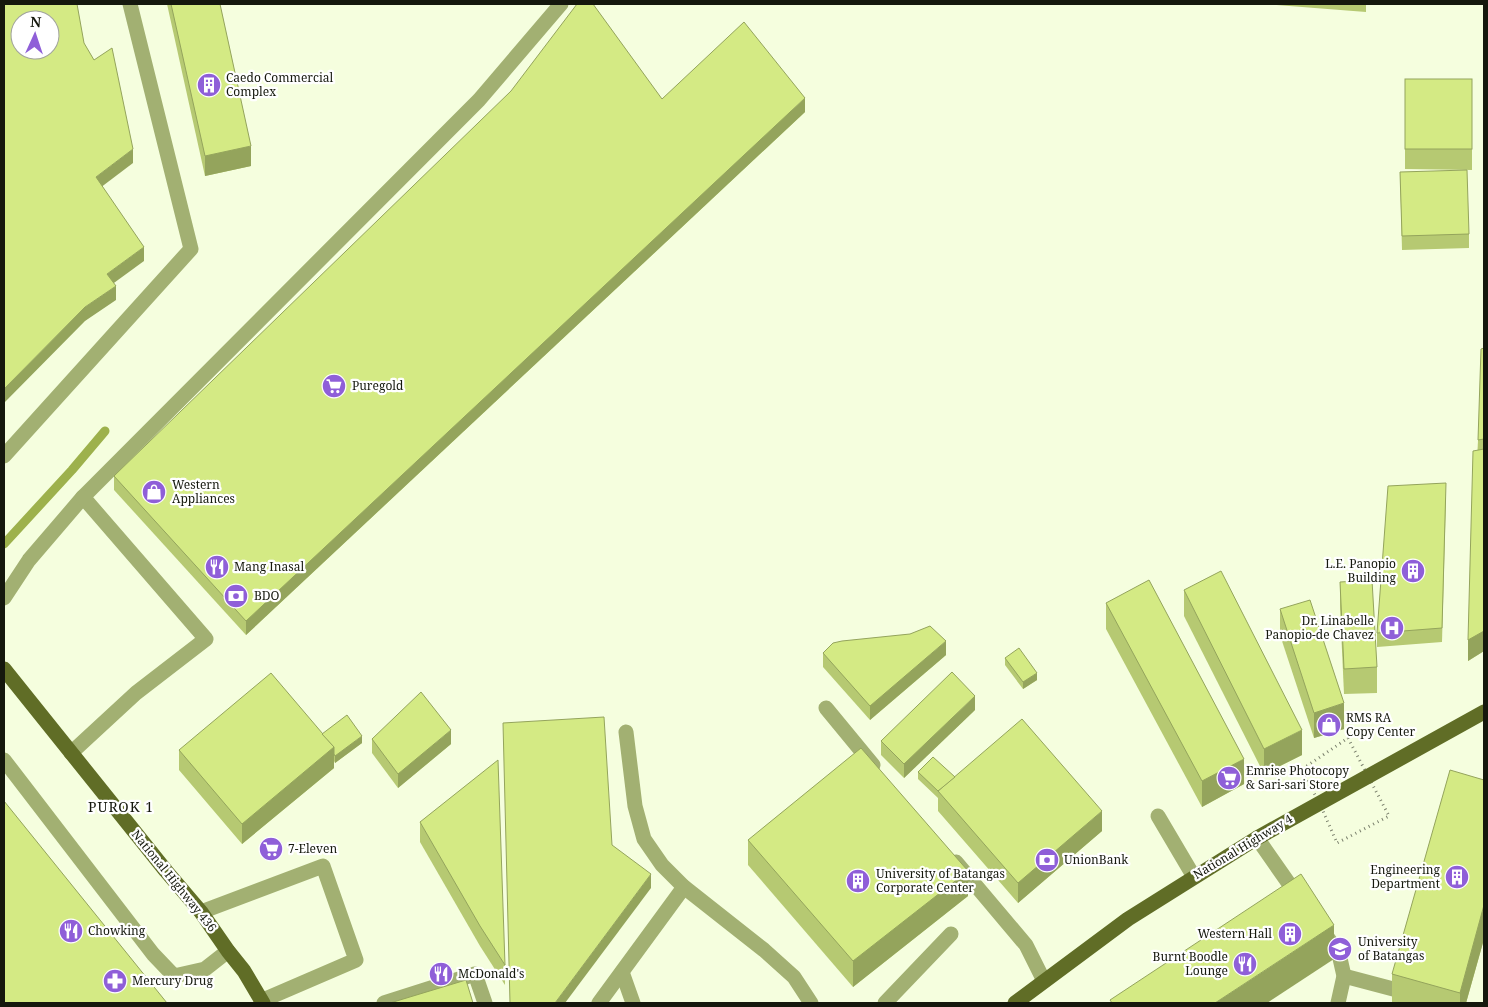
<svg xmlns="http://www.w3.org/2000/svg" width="1488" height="1007" font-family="'Noto Serif',serif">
	<rect width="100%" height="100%" fill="#f5fede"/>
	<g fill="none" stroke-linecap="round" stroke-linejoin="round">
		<path stroke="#9db14c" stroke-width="9" d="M4,544l68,-74 33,-39"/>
		<path stroke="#7b816d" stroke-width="3" stroke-dasharray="1 4" stroke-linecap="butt" d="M1348,738l41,78 -52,27 -18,-41 -18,-32z"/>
		<g stroke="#a2b072" stroke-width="15">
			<path d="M4,456l187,-207 -61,-245"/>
			<path d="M4,598l25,-38 54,-63 396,-397 82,-96"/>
			<path d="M826,708l47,57"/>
			<path d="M626,732l9,74 9,33 18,26 22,22 80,63 30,27 17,26"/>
			<path d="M71,753l65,-60 70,-54 -123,-142"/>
			<path d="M4,760l149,194 21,22 31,-7 23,-18"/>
			<path d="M1158,816l36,61"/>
			<path d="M1257,838l42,60"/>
			<path d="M956,862l70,83 18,36"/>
			<path d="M201,912l122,-46 33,94 -95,41"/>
			<path d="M1323,931l16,23 5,22 -6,27"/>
			<path d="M622,972l11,31"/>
			<path d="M1344,976l53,14"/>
			<path d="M384,1003l91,-29 10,29"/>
			<path d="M599,1003l85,-116"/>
			<path d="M885,1003l66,-69"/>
		</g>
		<g stroke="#606d26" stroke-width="15">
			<path d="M4,669l162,202 35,41 27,39 16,20 19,32"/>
			<path d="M1015,1003l113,-84 129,-81 227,-126"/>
		</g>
	</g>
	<g fill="#b6c972">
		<path d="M167,4h53l31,162 -46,10z"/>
		<path d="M1264,4h102v8z"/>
		<path d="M1405,79h67v91l-67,-1z"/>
		<path d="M662,99l143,13 -559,523 -132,-145v-14z"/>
		<path d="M1400,172l69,62v14l-67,2z"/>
		<path d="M1484,348v303l-16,10 10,-221z"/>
		<path d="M1446,497l-4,145 -65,5v-14z"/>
		<path d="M1340,582l37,85v26l-33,1 -4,-87z"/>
		<path d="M1184,590l118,165 -38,19 -80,-158z"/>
		<path d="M1106,603l138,181 -42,23 -96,-178z"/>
		<path d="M1280,609l64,120 -30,9 -34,-103z"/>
		<path d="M823,653l123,2 -76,65 -47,-53z"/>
		<path d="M1005,658l32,22 -14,9 -18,-24z"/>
		<path d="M975,710l-71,68 -23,-23v-14z"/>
		<path d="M322,734l40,9 -27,20 -1,-2v7l-92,76 -63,-74v-20z"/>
		<path d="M372,739l79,5 -53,44 -26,-35z"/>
		<path d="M918,772l37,5 147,54 -84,72 -80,-92v-13l-20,-19z"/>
		<path d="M1484,780v159l-18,64h-74v-29z"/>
		<path d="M420,822l85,143v20l-25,-39 -60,-104z"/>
		<path d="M748,840l220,56 -115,91 -105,-122z"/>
	</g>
	<g fill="#94a45c">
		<path d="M805,98v14l-559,523v-14z"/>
		<path d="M251,146v20l-46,10v-20z"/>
		<path d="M133,149v14l-37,28v-14z"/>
		<path d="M144,247v14l-37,27v-14z"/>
		<path d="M116,286v14l-31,21 -81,82v-14l81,-82z"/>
		<path d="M1484,631v20l-16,10v-21z"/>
		<path d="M946,641v14l-76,65v-14z"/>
		<path d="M1037,673v7l-14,9v-7z"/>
		<path d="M975,696v14l-71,68v-14z"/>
		<path d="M1344,703v26l-30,9v-25z"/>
		<path d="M451,730v14l-53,44v-14z"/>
		<path d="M1302,730v25l-38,19v-25z"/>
		<path d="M362,736v7l-27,20v-7z"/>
		<path d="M334,747v21l-92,76v-20z"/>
		<path d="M1244,759v25l-42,23v-26z"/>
		<path d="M1102,811v20l-84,72v-20z"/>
		<path d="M968,871v25l-115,91v-26z"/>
		<path d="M651,874v14l-86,115h-10z"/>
		<path d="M1484,905v34l-18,64h-6v-10z"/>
		<path d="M1334,925v34l-67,44h-52z"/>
	</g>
	<g fill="#d4ea84" stroke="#94a45c" fill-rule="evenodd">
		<path d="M4,4h73l7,39 10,17 18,-12 21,101 -37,28 48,70 -37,27 9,12 -31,21 -81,82zM20,20h30v30h-30z"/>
		<path d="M171,4h49l31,142 -46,10z"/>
		<path d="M577,4h16l69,95 82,-77 61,76 -559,523 -132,-145 397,-385z"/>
		<rect x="1405" y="79" width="67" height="70"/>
		<path d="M1467,170l2,64 -67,2 -2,-64z"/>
		<path d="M1484,348v91l-6,1 3,-91z"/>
		<path d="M1484,449v182l-16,9 5,-189z"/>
		<path d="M1446,483l-4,145 -65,5 11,-147z"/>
		<path d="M1221,571l81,159 -38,19 -80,-159z"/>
		<path d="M1149,580l95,179 -42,22 -96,-178z"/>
		<path d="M1372,580l5,87 -33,2 -4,-87z"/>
		<path d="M1310,600l34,103 -30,10 -34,-104z"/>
		<path d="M930,626l16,15 -76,65 -47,-53 10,-10 9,-2 68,-7z"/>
		<path d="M1019,648l18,25 -14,9 -18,-24z"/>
		<path d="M952,672l23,24 -71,68 -23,-23z"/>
		<path d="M271,673l63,74 -92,77 -63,-74z"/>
		<path d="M421,692l30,38 -53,44 -26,-35z"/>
		<path d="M347,715l15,21 -27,20 -1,-2v-7l-12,-13z"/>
		<path d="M604,717l8,128 39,29 -96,129h-45l-7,-280z"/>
		<path d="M1022,719l80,92 -84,72 -80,-92z"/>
		<path d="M861,748l107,123 -115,90 -105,-121z"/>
		<path d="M933,757l22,20 -17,14 -20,-19z"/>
		<path d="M498,760l7,205 -25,-39 -60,-104z"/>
		<path d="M1450,770l34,10v125l-24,88 -68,-19z"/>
		<path d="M4,801l163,202h-163z"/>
		<path d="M1301,874l33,51 -119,78h-103l-2,-3z"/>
		<path d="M466,980l7,23h-83z"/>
	</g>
	<defs>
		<g id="building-disc" transform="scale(1.25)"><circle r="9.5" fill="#8f5fd8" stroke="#fff"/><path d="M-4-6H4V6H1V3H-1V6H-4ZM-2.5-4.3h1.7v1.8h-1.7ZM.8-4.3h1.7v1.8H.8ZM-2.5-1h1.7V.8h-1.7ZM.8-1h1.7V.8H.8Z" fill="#fff"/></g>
		<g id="supermarket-disc" transform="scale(1.25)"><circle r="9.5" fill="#8f5fd8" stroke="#fff"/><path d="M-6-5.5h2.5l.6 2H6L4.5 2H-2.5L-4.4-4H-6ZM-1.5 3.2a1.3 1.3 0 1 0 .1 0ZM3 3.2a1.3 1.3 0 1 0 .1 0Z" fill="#fff"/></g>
		<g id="shop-disc" transform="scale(1.25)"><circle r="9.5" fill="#8f5fd8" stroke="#fff"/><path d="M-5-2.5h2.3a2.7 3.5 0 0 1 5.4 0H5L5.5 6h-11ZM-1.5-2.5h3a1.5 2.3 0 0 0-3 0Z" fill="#fff"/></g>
		<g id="restaurant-disc" transform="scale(1.25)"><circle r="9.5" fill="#8f5fd8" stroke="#fff"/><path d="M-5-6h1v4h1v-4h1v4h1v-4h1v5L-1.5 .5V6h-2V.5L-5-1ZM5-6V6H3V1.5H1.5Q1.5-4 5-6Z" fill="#fff"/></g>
		<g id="bank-disc" transform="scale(1.25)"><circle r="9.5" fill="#8f5fd8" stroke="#fff"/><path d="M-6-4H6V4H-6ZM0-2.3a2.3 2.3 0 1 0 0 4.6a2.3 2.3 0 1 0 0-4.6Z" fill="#fff"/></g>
		<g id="hospital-disc" transform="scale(1.25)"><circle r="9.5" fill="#8f5fd8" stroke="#fff"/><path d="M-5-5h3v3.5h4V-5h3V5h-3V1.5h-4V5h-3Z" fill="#fff"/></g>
		<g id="university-disc" transform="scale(1.25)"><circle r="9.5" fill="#8f5fd8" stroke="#fff"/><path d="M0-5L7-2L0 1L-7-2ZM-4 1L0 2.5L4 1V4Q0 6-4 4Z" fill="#fff"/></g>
		<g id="pharmacy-disc" transform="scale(1.25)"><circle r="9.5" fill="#8f5fd8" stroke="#fff"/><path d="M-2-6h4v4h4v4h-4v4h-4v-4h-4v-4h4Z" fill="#fff"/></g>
	</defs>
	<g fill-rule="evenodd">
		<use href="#building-disc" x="209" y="85"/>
		<use href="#supermarket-disc" x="334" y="386"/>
		<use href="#shop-disc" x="154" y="492"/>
		<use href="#restaurant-disc" x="217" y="567"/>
		<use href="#building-disc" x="1413" y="571"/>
		<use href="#bank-disc" x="236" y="596"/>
		<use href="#hospital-disc" x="1392" y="628"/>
		<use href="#shop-disc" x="1329" y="725"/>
		<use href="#supermarket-disc" x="1229" y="778"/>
		<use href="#supermarket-disc" x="271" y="849"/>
		<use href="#bank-disc" x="1047" y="860"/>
		<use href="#building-disc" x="1457" y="877"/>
		<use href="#building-disc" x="858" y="881"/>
		<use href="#restaurant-disc" x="71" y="931"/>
		<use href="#building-disc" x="1290" y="934"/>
		<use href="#university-disc" x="1340" y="949"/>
		<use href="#restaurant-disc" x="1245" y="964"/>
		<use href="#restaurant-disc" x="441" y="974"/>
		<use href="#pharmacy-disc" x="115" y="981"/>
	</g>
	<g text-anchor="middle" stroke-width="4.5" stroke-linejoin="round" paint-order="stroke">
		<g font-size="12" fill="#15180d" stroke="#fff" text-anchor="start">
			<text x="226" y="82">Caedo Commercial<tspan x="226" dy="14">Complex</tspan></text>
			<text x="352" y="390">Puregold</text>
			<text x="172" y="489">Western<tspan x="172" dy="14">Appliances</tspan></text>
			<text x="1396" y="568" text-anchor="end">L.E. Panopio<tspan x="1396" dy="14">Building</tspan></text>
			<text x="234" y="571">Mang Inasal</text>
			<text x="254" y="600">BDO</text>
			<text x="1374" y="625" text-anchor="end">Dr. Linabelle<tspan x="1374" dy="14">Panopio-de Chavez</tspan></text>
			<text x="1346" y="722">RMS RA<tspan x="1346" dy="14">Copy Center</tspan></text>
			<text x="1246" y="775">Emrise Photocopy<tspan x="1246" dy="14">&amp; Sari-sari Store</tspan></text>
			<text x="288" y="853">7-Eleven</text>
			<text x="1064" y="864">UnionBank</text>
			<text x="1440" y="874" text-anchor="end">Engineering<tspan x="1440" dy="14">Department</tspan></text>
			<text x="876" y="878">University of Batangas<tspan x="876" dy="14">Corporate Center</tspan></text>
			<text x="88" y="935">Chowking</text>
			<text x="1272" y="938" text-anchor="end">Western Hall</text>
			<text x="1358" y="946">University<tspan x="1358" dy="14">of Batangas</tspan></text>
			<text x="1228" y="961" text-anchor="end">Burnt Boodle<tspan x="1228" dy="14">Lounge</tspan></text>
			<text x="458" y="978">McDonald's</text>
			<text x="132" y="985">Mercury Drug</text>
		</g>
		<g font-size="12" fill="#15180d" stroke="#fff">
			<text transform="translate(1243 847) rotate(-31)" y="4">National Highway 4</text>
			<text transform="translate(174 881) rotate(51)" y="4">National Highway 436</text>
		</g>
		<g font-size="14" letter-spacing="1" fill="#15180d" stroke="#fff">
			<text x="121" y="812">PUROK 1</text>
		</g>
	</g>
	<rect width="1488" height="1007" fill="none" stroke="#15180d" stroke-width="10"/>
	<g transform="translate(35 35) rotate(3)"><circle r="24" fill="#ffffff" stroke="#a1a39e"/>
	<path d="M0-4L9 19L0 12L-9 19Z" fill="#8f5fd8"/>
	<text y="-8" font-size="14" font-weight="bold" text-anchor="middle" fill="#15180d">N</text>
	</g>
</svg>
